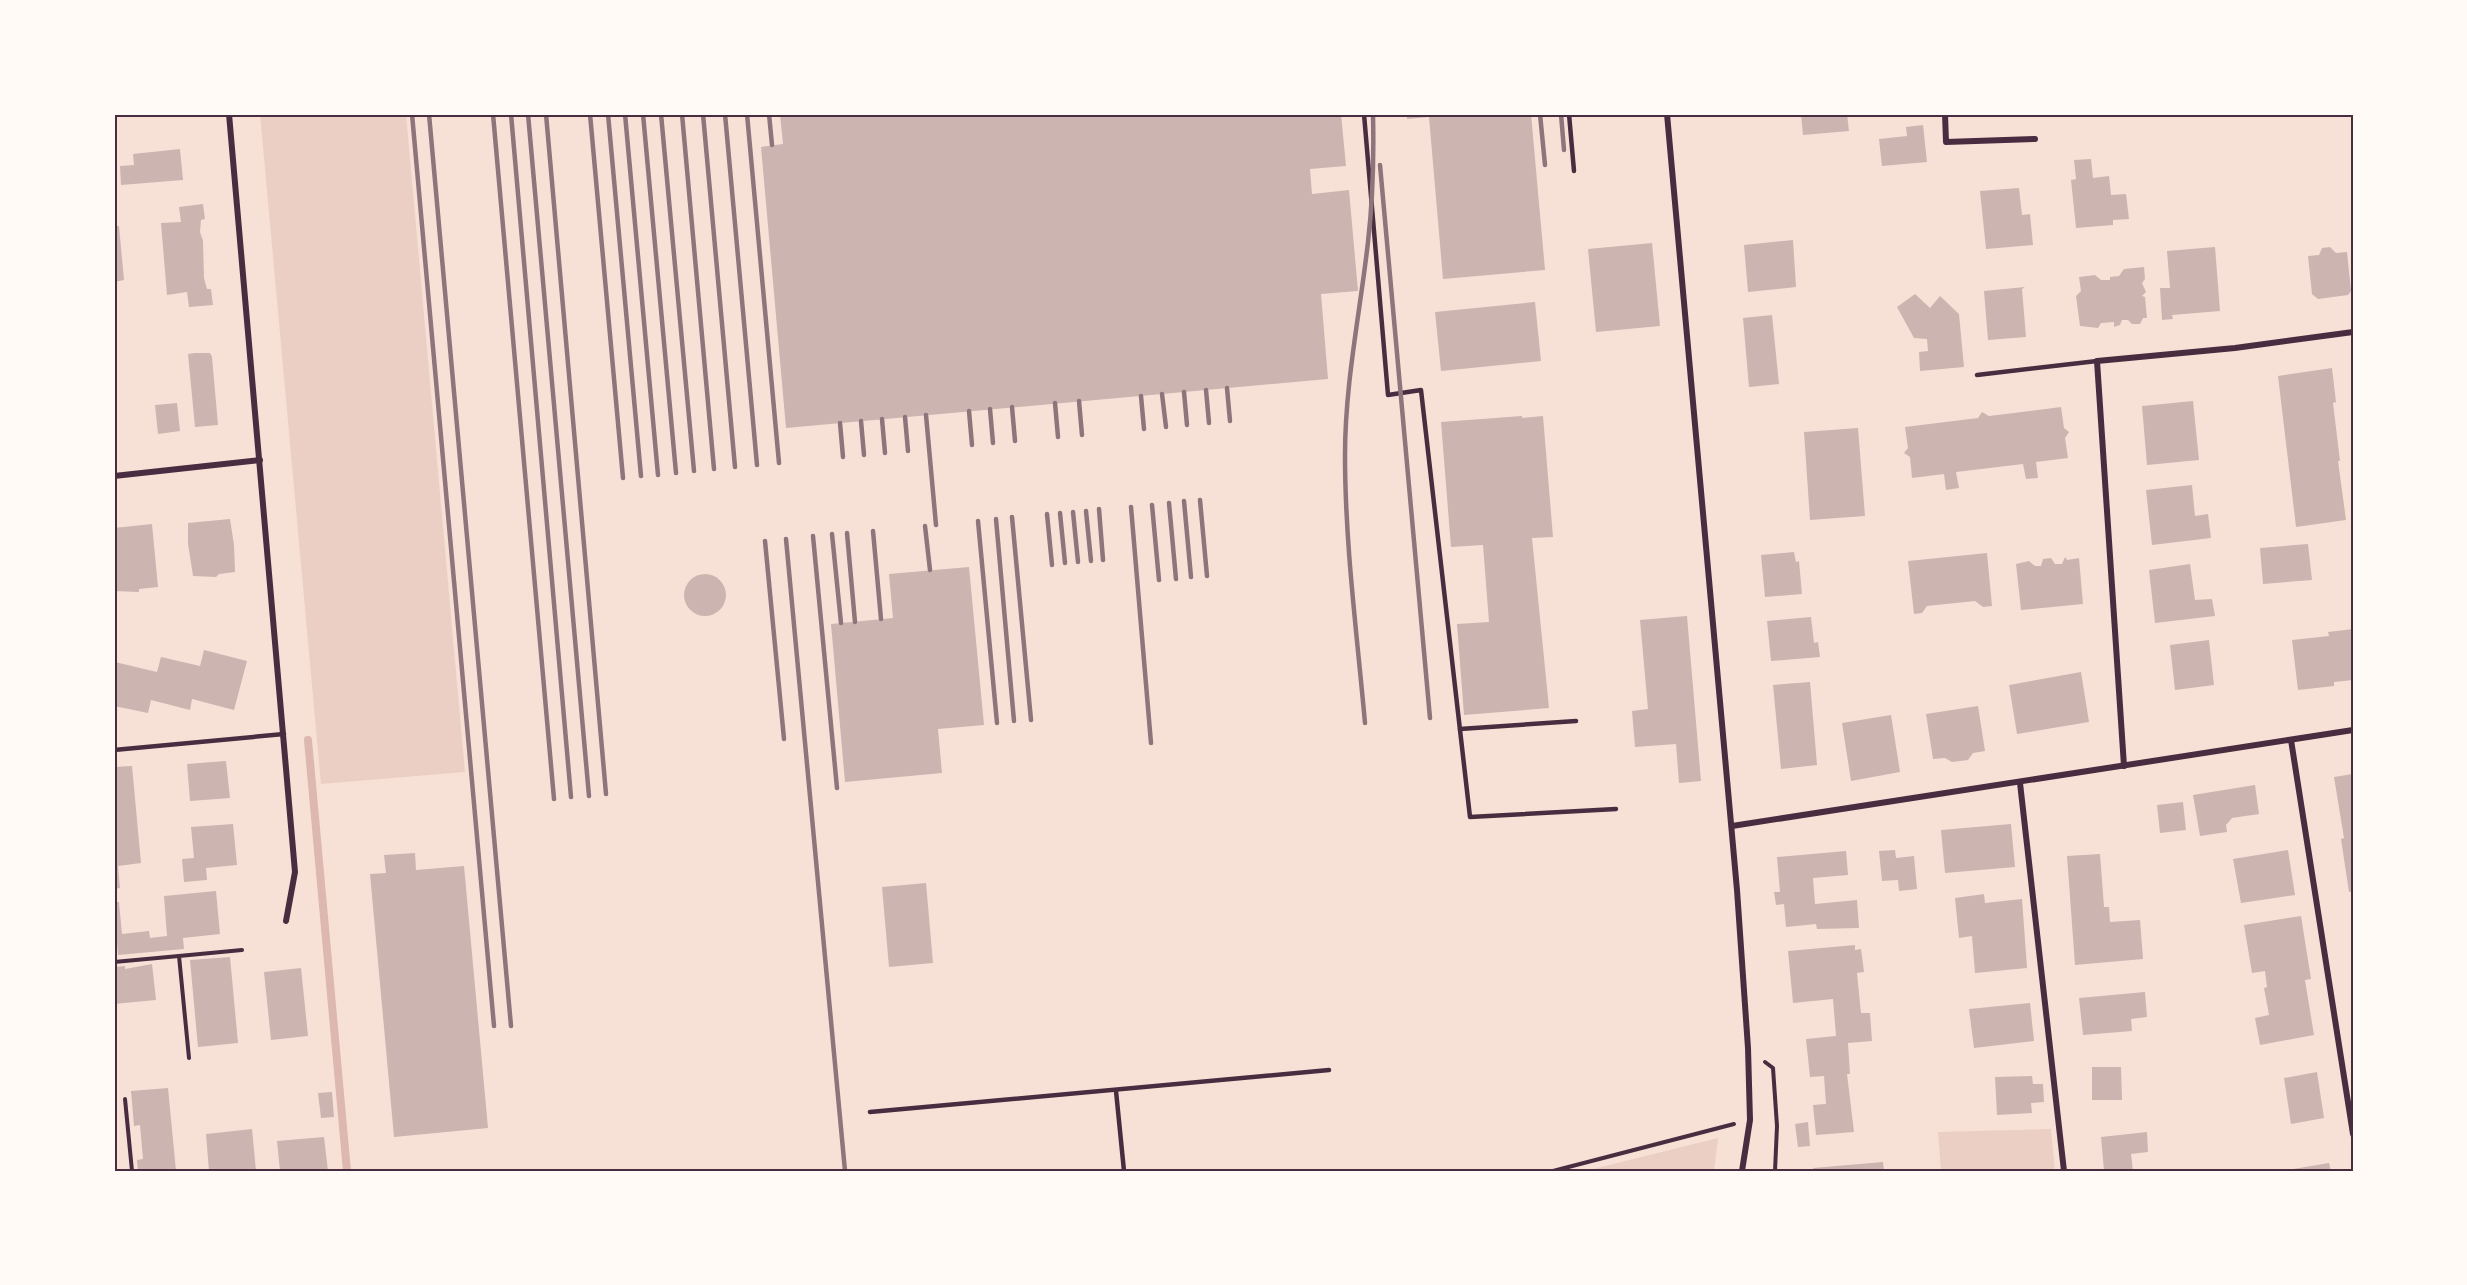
<svg xmlns="http://www.w3.org/2000/svg" width="2467" height="1285" font-family="Mulish,sans-serif">
	<rect width="100%" height="100%" fill="#f7e1d7"/>
	<g fill="#ebcfc5">
		<path d="M260,114h146l59,658 -144,12z"/>
		<path d="M2051,1129l4,42h-114l-3,-39z"/>
		<path d="M1718,1138l-4,33h-129z"/>
	</g>
	<g fill="none" stroke-linecap="round" stroke-linejoin="round">
		<path stroke="#dcb8b0" stroke-width="8" d="M308,740l39,431"/>
	</g>
	<g fill="#ccb4b1">
		<path d="M780,114h561l5,52 -36,3 2,25 37,-4 9,101 -37,3 7,85 -542,49 -25,-281 22,-3z"/>
		<path d="M1407,114h124l14,156 -102,9 -14,-162 -22,2z"/>
		<path d="M1801,114h46l2,17 -46,4z"/>
		<path d="M1923,125l4,37 -45,4 -3,-27 28,-3 -1,-9z"/>
		<path d="M180,149l3,31 -62,5 -1,-19 14,-1 -1,-11z"/>
		<path d="M2091,159l2,19 16,-2 2,19 15,-1 3,25 -16,1v5l-37,3 -5,-48 5,-1 -2,-19z"/>
		<path d="M2019,188l3,27 8,-1 3,31 -47,4 -6,-58z"/>
		<path d="M203,204l2,15 -4,1 -1,12 3,9 1,37 3,11h4l2,16 -24,2 -2,-15 -20,3 -6,-72 20,-1 -2,-15z"/>
		<path d="M114,226h5l5,54 -10,2z"/>
		<path d="M1793,240l3,47 -48,5 -4,-47z"/>
		<path d="M1652,243l8,83 -64,6 -8,-83z"/>
		<path d="M2215,247l5,64 -48,4 1,4 -11,1 -2,-32h10l-3,-37z"/>
		<path d="M2330,247l6,6 11,-1 4,39 -3,4 -30,4 -6,-5 -4,-38 11,-1 3,-7z"/>
		<path d="M2144,267l1,12 -3,4 4,9 -4,4 3,1 2,21h-4l-3,6h-8l-4,-4h-6l-2,5 -6,2v-5l-13,1 -3,5 -18,-2 -4,-30 5,-5 -2,-14 16,-2 6,5h9v-3l9,-1 5,-7z"/>
		<path d="M2025,287l-3,2 4,48 -38,3 -4,-49z"/>
		<path d="M1915,294l15,14 10,-12 19,18 5,53 -44,4 -1,-19 9,-1 -1,-12 -13,-1 -17,-31z"/>
		<path d="M1535,302l6,59 -100,10 -6,-59z"/>
		<path d="M1772,315l7,69 -30,3 -6,-69z"/>
		<path d="M195,353h15l2,4 6,68 -23,2 -7,-73z"/>
		<path d="M2332,368l4,34 -3,1 7,58h-2l8,59 -50,7 -18,-151z"/>
		<path d="M2193,401l6,59 -52,5 -5,-59z"/>
		<path d="M177,403l3,28 -22,3 -3,-29z"/>
		<path d="M2061,407l3,21 5,4 -4,6 3,20 -32,4 2,16 -12,1 -3,-15 -67,8 3,16 -13,2 -2,-16 -32,4 -2,-21 -6,-4 4,-5 -3,-21 73,-9 4,-6 7,4z"/>
		<path d="M1522,416v2l21,-2 10,121 -21,1 17,170 -85,7 -7,-91 32,-2 -6,-77 -32,2 -10,-125z"/>
		<path d="M1858,428l7,88 -55,4 -6,-88z"/>
		<path d="M2192,485l3,31 13,-2 3,24 -59,7 -6,-55z"/>
		<path d="M230,519l4,26 1,27 -16,2 -3,3 -23,-1 -5,-32v-21z"/>
		<path d="M152,524l6,63 -19,2v3l-25,-1v-63z"/>
		<path d="M2308,544l4,36 -49,4 -3,-36z"/>
		<path d="M1794,552l2,10 3,-1 3,33 -37,3 -4,-42z"/>
		<path d="M1987,553l5,53 -9,1 -8,-6 -48,5 -5,7 -8,1 -6,-53z"/>
		<path d="M2065,557l2,3 12,-2 4,46 -62,6 -5,-46 13,-3 6,5h6l2,-7 8,-1 4,6h7z"/>
		<path d="M2190,564l5,36 17,-1 3,17 -60,7 -6,-53z"/>
		<path d="M969,567l15,158 -46,4 4,44 -97,9 -14,-158 62,-6 -4,-44z"/>
		<circle cx="705" cy="595" r="21"/>
		<path d="M1687,616l14,165 -22,2 -3,-39 -41,3 -3,-36 16,-2 -8,-89z"/>
		<path d="M1811,617l3,26 4,-1 2,15 -49,4 -4,-40z"/>
		<path d="M2353,629v51l-19,2v4l-36,4 -6,-50 37,-4 -1,-4z"/>
		<path d="M2209,640l5,45 -39,5 -5,-45z"/>
		<path d="M204,650l43,11 -13,49 -42,-11 -2,11 -39,-10 -3,13 -34,-7 1,-44 42,10 4,-15 39,9z"/>
		<path d="M2081,672l8,50 -72,12 -8,-49z"/>
		<path d="M1810,682l7,83 -36,4 -8,-84z"/>
		<path d="M1978,706l7,45 -12,2 -5,7 -16,2 -7,-4 -12,1 -7,-45z"/>
		<path d="M1891,715l9,57 -49,9 -9,-58z"/>
		<path d="M226,761l4,37 -40,3 -3,-37z"/>
		<path d="M132,766l9,97 -23,3 2,22 -6,1v-122z"/>
		<path d="M2353,774v117l-4,1 -8,-53 3,-1 -10,-61z"/>
		<path d="M2255,785l4,29 -27,4 -6,7 1,7 -27,4 -7,-41z"/>
		<path d="M2183,802l3,28 -26,3 -3,-28z"/>
		<path d="M233,824l4,41 -31,3 1,12 -23,2 -2,-23 12,-1 -3,-31z"/>
		<path d="M2011,824l4,43 -70,6 -4,-43z"/>
		<path d="M1895,850l1,8 18,-2 3,33 -18,2 -1,-11 -16,1 -3,-30z"/>
		<path d="M2288,850l7,45 -54,8 -8,-44z"/>
		<path d="M1846,851l2,24 -35,3 2,26 42,-4 2,28 -42,1 -1,-5 -30,3 -2,-23 -8,1 -2,-13h6l-3,-35z"/>
		<path d="M415,853l1,17 48,-4 24,262 -94,9 -24,-263 16,-1 -2,-18z"/>
		<path d="M2100,854l4,53h5l1,15 30,-2 3,39 -68,6 -8,-109z"/>
		<path d="M926,883l7,80 -44,4 -7,-80z"/>
		<path d="M216,891l4,43 -37,4 1,11 -66,6 -1,-13h-3v-40h5l3,32 27,-3 1,7 17,-2 -3,-40z"/>
		<path d="M1984,894l1,9 37,-4 5,69 -52,5 -3,-37 -13,2 -4,-40z"/>
		<path d="M2301,916l10,63 -6,1 9,55 -54,10 -5,-27 14,-3 -5,-27 3,-1 -2,-16 -13,2 -8,-48z"/>
		<path d="M1855,945v5l6,-1 3,23 -7,1 4,40h9l2,28 -24,2 2,31h-3l7,58 -38,3 -3,-30 13,-1 -2,-28 -14,1 -4,-38 30,-3 -3,-37 -40,4 -5,-52z"/>
		<path d="M230,957l8,86 -40,4 -8,-87z"/>
		<path d="M152,964l4,36 -42,4v-37l11,-1v3z"/>
		<path d="M301,968l7,68 -37,4 -7,-68z"/>
		<path d="M2145,992l2,25 -16,2 1,12 -49,4 -4,-37z"/>
		<path d="M2030,1003l4,38 -60,7 -5,-39z"/>
		<path d="M2092,1067h29l1,33h-30z"/>
		<path d="M2317,1072l7,46 -33,6 -7,-46z"/>
		<path d="M2032,1076l1,8h10l1,18 -13,1 1,10 -35,2 -2,-38z"/>
		<path d="M168,1088l8,83h-38l-1,-11 6,-1 -3,-34 -6,1 -3,-35z"/>
		<path d="M332,1092l2,25 -13,1 -3,-25z"/>
		<path d="M1808,1122l2,24 -12,1 -3,-23z"/>
		<path d="M252,1129l4,42h-47l-3,-37z"/>
		<path d="M2147,1132l1,20 -17,2 2,17h-29l-3,-34z"/>
		<path d="M324,1137l4,34h-48l-3,-30z"/>
		<path d="M1883,1162l1,9h-70l-1,-3z"/>
		<path d="M2329,1163l2,8h-44v-1z"/>
	</g>
	<g fill="none" stroke-linecap="round" stroke-linejoin="round">
		<g stroke="#4a2c40" stroke-width="4">
			<path d="M114,962l65,-6"/>
			<path d="M189,1058l-10,-102 63,-6"/>
			<path d="M1765,1062l8,6 4,58 -2,45"/>
			<path d="M125,1099l7,72"/>
			<path d="M1553,1171l181,-47"/>
		</g>
		<g stroke="#4a2c40" stroke-width="4.5">
			<path d="M1364,114l24,281 33,-5 49,427 146,-8"/>
			<path d="M1569,114l5,57"/>
			<path d="M1977,375l120,-14"/>
			<path d="M1460,729l116,-8"/>
			<path d="M114,750l170,-16"/>
			<path d="M1116,1091l8,80"/>
			<path d="M870,1112l459,-42"/>
		</g>
		<g stroke="#4a2c40" stroke-width="6">
			<path d="M229,114l66,758 -9,49"/>
			<path d="M1667,114l70,776 11,158 2,72 -8,51"/>
			<path d="M1945,114l1,28 89,-3"/>
			<path d="M114,476l146,-16"/>
			<path d="M2291,740l62,394"/>
			<path d="M2124,766l-27,-405 138,-13 118,-16"/>
			<path d="M2020,783l44,388"/>
			<path d="M1732,826l621,-96"/>
		</g>
		<g stroke="#8f747c" stroke-width="4.5">
			<path d="M412,114l82,912"/>
			<path d="M429,114l82,912"/>
			<path d="M493,114l61,685"/>
			<path d="M511,114l60,683"/>
			<path d="M528,114l61,682"/>
			<path d="M546,114l60,680"/>
			<path d="M590,114l33,364"/>
			<path d="M608,114l33,362"/>
			<path d="M625,114l33,361"/>
			<path d="M643,114l33,359"/>
			<path d="M661,114l33,357"/>
			<path d="M682,114l32,355"/>
			<path d="M703,114l32,353"/>
			<path d="M725,114l32,351"/>
			<path d="M747,114l32,349"/>
			<path d="M769,114l3,31"/>
			<path d="M1540,114l5,51"/>
			<path d="M1561,114l3,36"/>
			<path d="M1380,165l50,553"/>
			<path d="M1227,388l3,33"/>
			<path d="M1206,390l3,33"/>
			<path d="M1184,392l3,33"/>
			<path d="M1162,394l4,33"/>
			<path d="M1141,396l3,33"/>
			<path d="M1079,401l3,34"/>
			<path d="M1055,403l3,34"/>
			<path d="M1012,407l3,34"/>
			<path d="M990,409l3,34"/>
			<path d="M969,411l3,34"/>
			<path d="M926,415l10,110"/>
			<path d="M905,417l3,34"/>
			<path d="M882,419l3,34"/>
			<path d="M861,421l3,34"/>
			<path d="M840,423l3,34"/>
			<path d="M1200,500l7,76"/>
			<path d="M1184,501l7,76"/>
			<path d="M1169,503l7,76"/>
			<path d="M1152,505l7,75"/>
			<path d="M1131,507l20,236"/>
			<path d="M1099,509l4,51"/>
			<path d="M1086,511l5,50"/>
			<path d="M1073,512l5,50"/>
			<path d="M1060,513l5,50"/>
			<path d="M1047,514l5,51"/>
			<path d="M1012,517l19,203"/>
			<path d="M996,519l18,202"/>
			<path d="M978,521l19,202"/>
			<path d="M925,526l5,44"/>
			<path d="M873,531l8,88"/>
			<path d="M847,533l8,89"/>
			<path d="M832,534l9,89"/>
			<path d="M813,536l24,252"/>
			<path d="M786,539l59,632"/>
			<path d="M765,541l19,198"/>
			<path d="M1365,723c-8,-89 -20,-179 -20,-268 0,-72 15,-142 23,-213 5,-43 6,-85 5,-128"/>
		</g>
	</g>
	<rect width="2467" height="1285" fill="none" stroke="#fffaf5" stroke-width="231"/>
	<rect x="116" y="116" width="2236" height="1054" fill="none" stroke="#4a2c40" stroke-width="2"/>
</svg>
